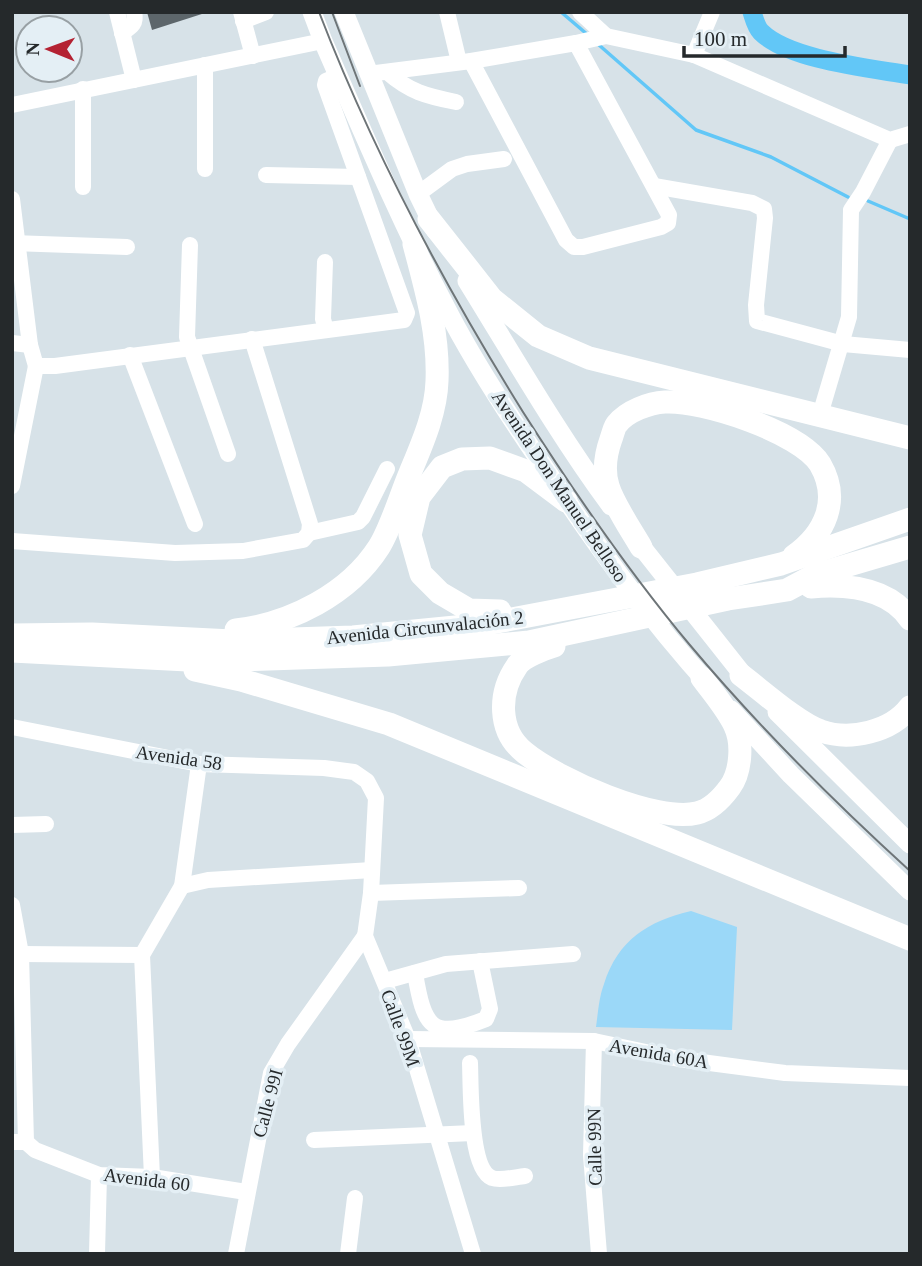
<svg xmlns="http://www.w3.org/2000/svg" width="922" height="1266" font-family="'Times New Roman',serif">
	<rect width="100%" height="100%" fill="#d7e2e8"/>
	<path fill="#9bd8f8" d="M691,911l46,16 -5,103 -136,-3c2,-14 3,-30 8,-43 14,-44 44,-63 87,-73z"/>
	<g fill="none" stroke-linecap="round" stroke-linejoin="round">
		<g stroke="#62c7f7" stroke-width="3.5">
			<path d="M561,12l27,23"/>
			<path d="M599,45l97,85 75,27 77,40"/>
			<path d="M868,201l42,18"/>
		</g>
		<path stroke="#62c7f7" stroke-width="19" d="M752,12c2,6 4,15 9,20 28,28 109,36 149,43"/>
	</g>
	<path fill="#5d666b" d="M147,12h58v1l-53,17z"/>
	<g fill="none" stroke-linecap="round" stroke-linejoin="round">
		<g stroke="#fff" stroke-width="16">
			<path d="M117,12l17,68"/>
			<path d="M241,12l12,44"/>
			<path d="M447,12l12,50"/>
			<path d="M580,12l26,24"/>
			<path d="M243,21l23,-9"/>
			<path d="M122,33c9,-6 15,-9 12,-21"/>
			<path d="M694,55l18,-43"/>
			<path d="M471,61l95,179 8,7h9l78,-20 7,-4 1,-8 -93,-172"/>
			<path d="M387,72c23,20 39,24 69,30"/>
			<path d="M368,74l103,-13 105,-18 30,-7 88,19 196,85 20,-6"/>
			<path d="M83,89v98"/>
			<path d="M12,105l311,-64"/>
			<path d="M205,169v-104"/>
			<path d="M266,175l92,2"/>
			<path d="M654,186l98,17 12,6 1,9 -9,87 1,16 86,23 67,6"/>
			<path d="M418,194l34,-25 15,-5 37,-5"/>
			<path d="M12,199l18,146 6,21h19l349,-46 3,-7 -82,-228 1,-4 12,-5"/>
			<path d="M12,243l115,4"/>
			<path d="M190,245l-3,92 41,117"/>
			<path d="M325,262l-2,57 3,11"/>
			<path d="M12,343l18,2"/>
			<path d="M130,355l65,169"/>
			<path d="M820,415l29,-98 2,-107 12,-18 27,-52"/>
			<path d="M12,486l24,-120"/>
			<path d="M309,533l49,-11 5,-5 24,-48"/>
			<path d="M12,541l163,12 68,-2 60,-11 6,-7 1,-9 -58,-185"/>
			<path d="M12,727l187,37 125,4 30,4 13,9 9,17 -5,95 -6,43 43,103 65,215"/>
			<path d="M12,825l34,-1"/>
			<path d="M182,886l26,-6 164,-10"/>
			<path d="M371,893l148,-5"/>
			<path d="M12,905l9,49 5,188"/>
			<path d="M21,954l121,1"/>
			<path d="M415,973c9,54 16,68 71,46l4,-10 -10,-48"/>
			<path d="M385,981l61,-17 127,-10"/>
			<path d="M408,1039l186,2 85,18 106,14 125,5"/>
			<path d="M594,1041l-3,114 8,99"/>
			<path d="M470,1063c1,23 -1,106 22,115 9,3 23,-1 33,-2"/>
			<path d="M314,1140l159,-7"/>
			<path d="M12,1142h14l9,8 64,25 53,2 94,15"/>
			<path d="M152,1177l-10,-222 40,-69 17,-122"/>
			<path d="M97,1254l2,-79"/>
			<path d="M236,1254l35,-181 17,-29 77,-108"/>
			<path d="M348,1254l7,-56"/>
		</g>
		<g stroke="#fff" stroke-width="19">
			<path d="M312,12l11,29c39,89 77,179 122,265 28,55 62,107 97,158 52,78 106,154 169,223"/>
			<path d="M344,12l74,182 18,37"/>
			<path d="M467,281c47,76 91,153 144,225"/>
			<path d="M633,536l118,149"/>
			<path d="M731,710l60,65 119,116"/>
			<path d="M777,712l133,132"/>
		</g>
		<g stroke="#fff" stroke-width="23">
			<path d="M429,219l63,80 46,37 51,22 321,80"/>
			<path d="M641,547c-10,-17 -28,-44 -33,-61 -5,-16 -2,-33 3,-47 2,-5 3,-12 6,-15 10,-13 32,-21 48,-22 37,-2 135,30 155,62 21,36 5,70 -26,92"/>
			<path d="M811,587c35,-3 77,0 99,32"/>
			<path d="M500,611l-31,-1 -29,-17 -19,-19 -11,-39 9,-38 23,-30 20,-8 28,-1 36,13 40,30"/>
			<path d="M236,630c54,-6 113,-36 143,-83 12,-19 22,-53 31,-74 12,-29 26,-60 27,-92 2,-47 -11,-92 -23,-137"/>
			<path d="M12,635l80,-1 140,7 121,-4 133,-13 211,-40 84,-20 129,-45"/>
			<path d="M554,646c-10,3 -32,11 -37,20 -19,27 -19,65 7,86 32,27 133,71 173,61 13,-3 25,-15 33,-26 11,-15 13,-44 5,-61 -8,-17 -22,-33 -33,-48"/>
			<path d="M12,651l195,10 181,-6 141,-13 199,-43 59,-9 28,-15 95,-28"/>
			<path d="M195,670l46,10 148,44 521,215"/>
			<path d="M741,675c20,15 58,49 80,56 29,10 70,1 89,-24"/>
		</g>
		<g stroke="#6e7578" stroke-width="2">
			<path d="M319,12c54,140 125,273 204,400 51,80 105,159 166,232 68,81 143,156 221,227"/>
			<path d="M332,12l28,74"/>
		</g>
	</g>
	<g text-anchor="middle" stroke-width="7" stroke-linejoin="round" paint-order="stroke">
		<g font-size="19" fill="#25292b" stroke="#e4eff5">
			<text transform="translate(560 486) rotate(56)" y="7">Avenida Don Manuel Belloso</text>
			<text transform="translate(425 627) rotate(-6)" y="7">Avenida Circunvalación 2</text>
			<text transform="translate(179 757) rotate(8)" y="7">Avenida 58</text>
			<text transform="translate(401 1028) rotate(70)" y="7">Calle 99M</text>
			<text transform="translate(659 1053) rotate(10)" y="7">Avenida 60A</text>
			<text transform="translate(267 1103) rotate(-75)" y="7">Calle 99I</text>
			<text transform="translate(594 1147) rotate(-91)" y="7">Calle 99N</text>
			<text transform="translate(147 1179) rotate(7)" y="7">Avenida 60</text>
		</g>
	</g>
	<rect width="922" height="1266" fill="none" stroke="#25292b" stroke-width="28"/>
	<g transform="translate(49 49) rotate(271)"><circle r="33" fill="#e4eff5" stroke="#98a0a4" stroke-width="2"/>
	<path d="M0-5L12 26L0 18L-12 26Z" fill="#b42233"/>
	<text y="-10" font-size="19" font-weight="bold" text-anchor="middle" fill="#25292b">N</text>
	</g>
	<path d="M684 46v10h161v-10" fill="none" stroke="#25292b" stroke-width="3.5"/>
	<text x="694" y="46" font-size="21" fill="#25292b" stroke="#e4eff5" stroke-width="5" paint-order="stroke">100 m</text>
</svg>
